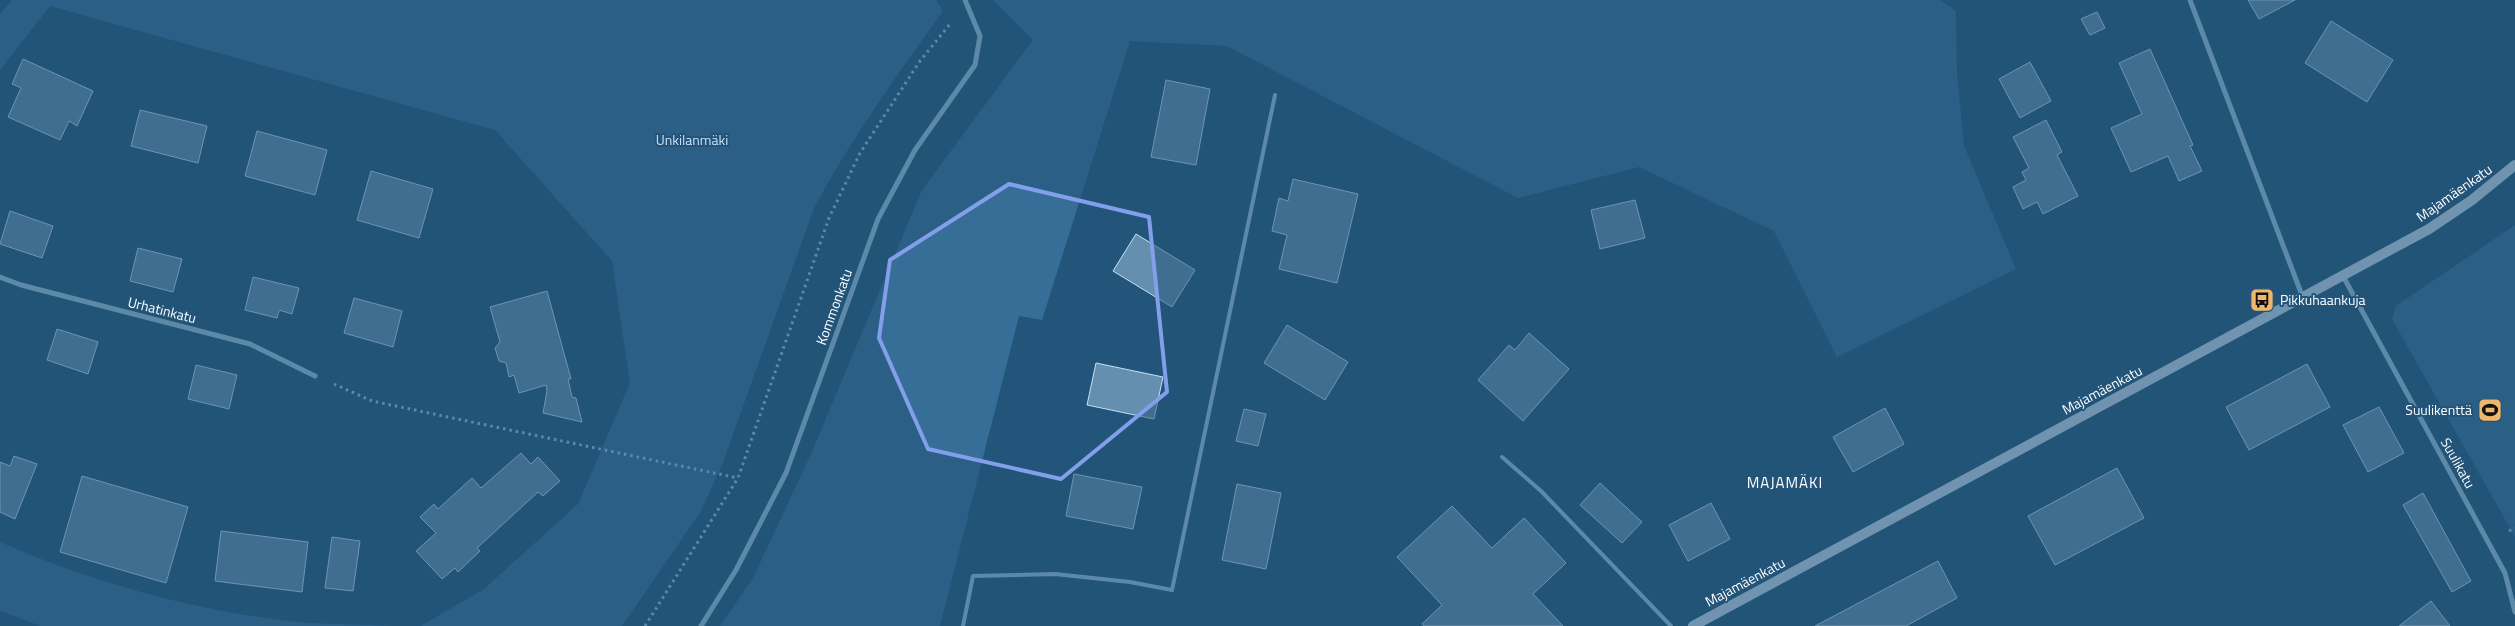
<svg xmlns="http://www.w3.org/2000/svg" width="2515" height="626" font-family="'Titillium Web',sans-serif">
	<rect width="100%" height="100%" fill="#235479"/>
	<g fill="#376e97">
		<path d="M12,0h924l7,11c-46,64 -92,128 -129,197l-92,257 -21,46 -79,115h-201l63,-37 94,-85 52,-121 -18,-122 -117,-131 -445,-124 -50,64v-56z"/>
		<path d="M993,0h947l16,11 1,63 7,72 52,123 -179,88 -63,-126 -135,-64 -121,31 -291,-152 -97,-5 -88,279 -23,-4 -79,310h-220l33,-48 58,-124 111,-264 111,-150z"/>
		<path d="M2515,225v312l-123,-218 4,-13z"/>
		<path d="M0,542c91,40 189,67 288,79 35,4 71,3 106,5h-353l-41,-15z"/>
	</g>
	<g fill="#648faf" stroke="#c8e1f3">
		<path d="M2248,0h47l-36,19z"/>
		<path d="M2097,12l8,16 -15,7 -9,-16z"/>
		<path d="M2331,21l62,39 -26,42 -62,-39z"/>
		<path d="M2150,49l43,96 -3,1 12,25 -23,10 -11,-25 -37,16 -20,-44 31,-14 -23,-51z"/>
		<path d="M23,59l70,32 -16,35 -8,-5 -9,19 -52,-23 13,-29 -9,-4z"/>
		<path d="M2030,62l21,39 -31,17 -21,-39z"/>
		<path d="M1166,80l44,9 -14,76 -45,-8z"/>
		<path d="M140,110l67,16 -9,37 -67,-17z"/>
		<path d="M2046,120l16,32 -5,3 21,41 -35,18 -6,-12 -14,7 -10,-22 13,-7 -4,-8 7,-4 -16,-31z"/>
		<path d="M257,131l70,19 -12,45 -70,-19z"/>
		<path d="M371,171l62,18 -14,49 -62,-18z"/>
		<path d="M1293,179l65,15 -21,89 -58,-14 8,-34 -15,-4 7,-33 9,3z"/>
		<path d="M1635,200l10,38 -45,11 -9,-39z"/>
		<path d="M10,211l43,15 -11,32 -42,-14z"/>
		<path d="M1136,234l59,36 -23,37 -59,-36z"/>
		<path d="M138,248l44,11 -9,33 -43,-11z"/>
		<path d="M253,277l46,11 -7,26 -13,-4 -2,8 -32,-8z"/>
		<path d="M547,291l24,88h-3l4,18 4,1 6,24 -39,-9 4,-22 -1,-6 -27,8 -5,-18 -5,2 -3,-14 -7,-2 -4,-13 5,-6 -10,-35z"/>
		<path d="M354,298l48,13 -9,36 -49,-14z"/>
		<path d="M1287,325l61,37 -23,38 -61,-37z"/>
		<path d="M57,329l41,13 -10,32 -41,-14z"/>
		<path d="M1529,333l40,36 -46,52 -45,-41 31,-35 6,5z"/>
		<path d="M1096,363l67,14 -9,42 -67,-14z"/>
		<path d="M2307,364l23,43 -81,43 -23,-43z"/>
		<path d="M196,365l41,10 -8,34 -41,-10z"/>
		<path d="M2379,407l25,46 -36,19 -25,-47z"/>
		<path d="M1885,408l19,36 -51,28 -20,-35z"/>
		<path d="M1244,409l22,5 -8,32 -22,-5z"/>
		<path d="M521,453l10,11 7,-7 22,24 -17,15 -5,-4 -61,56 3,3 -22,21 -3,-4 -13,11 -26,-28 20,-18 -16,-16 14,-13 4,5 34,-31 9,10z"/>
		<path d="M14,456l23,8 -22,55 -15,-7v-50l10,4z"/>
		<path d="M2117,468l27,50 -89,47 -27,-49z"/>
		<path d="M1074,474l68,13 -9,42 -67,-13z"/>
		<path d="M82,476l106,31 -22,76 -106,-31z"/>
		<path d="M1600,483l42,39 -20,21 -42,-38z"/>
		<path d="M1237,484l44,9 -15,76 -44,-9z"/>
		<path d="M2423,493l48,88 -19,11 -49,-87z"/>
		<path d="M1711,503l19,36 -42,22 -19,-36z"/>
		<path d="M1452,506l40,42 32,-30 42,45 -33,31 30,32h-139l-2,-2 20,-19 -45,-48z"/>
		<path d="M221,531l87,11 -6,50 -87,-11z"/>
		<path d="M332,537l28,4 -7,50 -28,-3z"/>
		<path d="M1938,561l19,37 -51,28h-91z"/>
		<path d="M2431,601l19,25h-51z"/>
	</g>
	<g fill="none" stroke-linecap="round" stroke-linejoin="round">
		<g stroke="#a5cae4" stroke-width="3" stroke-dasharray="2.5 4" stroke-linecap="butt">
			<path d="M334,384l38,17 366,77"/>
			<path d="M2509,531l6,-3"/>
			<path d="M645,626l93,-148 91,-260 31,-65 60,-92 30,-37"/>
		</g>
		<g stroke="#a5cae4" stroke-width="4">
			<path d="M1502,457l39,34 130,135"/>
			<path d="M963,626l10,-50 82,-2 75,8 42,8 103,-495"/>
		</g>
		<g stroke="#a5cae4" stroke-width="5">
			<path d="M2190,0l113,298"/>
			<path d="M2343,276l162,297 10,39"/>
			<path d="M0,277l21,8 229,59 65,32"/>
			<path d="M701,626l35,-56 50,-97 92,-254 37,-69 60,-85 5,-29 -15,-36"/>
		</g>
		<path stroke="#cfe3f4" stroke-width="10" d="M1693,626l736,-397 43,-29 43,-35"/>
	</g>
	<path d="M0 0H2515V626H0ZM1009,184l140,33 18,175 -106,87 -133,-30 -49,-111 11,-78z" fill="#235479" fill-opacity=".55" fill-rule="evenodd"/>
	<path fill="none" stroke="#839eea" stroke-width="4" stroke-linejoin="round" d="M1009,184l140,33 18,175 -106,87 -133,-30 -49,-111 11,-78z"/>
	<defs>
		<g id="bus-square" transform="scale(1.25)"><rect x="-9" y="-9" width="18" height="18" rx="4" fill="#efb769" stroke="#235479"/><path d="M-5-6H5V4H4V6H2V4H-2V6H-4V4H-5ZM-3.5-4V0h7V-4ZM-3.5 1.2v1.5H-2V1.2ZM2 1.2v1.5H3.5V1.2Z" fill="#111"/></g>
		<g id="stadium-square" transform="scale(1.25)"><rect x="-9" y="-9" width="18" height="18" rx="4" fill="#efb769" stroke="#235479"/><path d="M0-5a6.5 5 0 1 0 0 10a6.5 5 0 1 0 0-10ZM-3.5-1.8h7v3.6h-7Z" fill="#111"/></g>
	</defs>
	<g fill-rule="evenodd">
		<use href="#bus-square" x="2262" y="300"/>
		<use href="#stadium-square" x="2490" y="410"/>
	</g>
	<g text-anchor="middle" stroke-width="4" stroke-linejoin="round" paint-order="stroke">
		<g font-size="14" fill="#c8e1f3" stroke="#235479">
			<text x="692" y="145">Unkilanmäki</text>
		</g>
		<g font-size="14" fill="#fff" stroke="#235479">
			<text transform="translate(2454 193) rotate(-35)" y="5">Majamäenkatu</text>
			<text transform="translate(834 307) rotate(-70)" y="5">Kommonkatu</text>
			<text transform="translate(162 310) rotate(14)" y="5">Urhatinkatu</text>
			<text transform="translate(2102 390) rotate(-28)" y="5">Majamäenkatu</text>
			<text transform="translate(2458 463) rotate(61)" y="5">Suulikatu</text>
			<text transform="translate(1745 582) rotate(-28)" y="5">Majamäenkatu</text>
		</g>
		<g font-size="14" fill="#fff" stroke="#235479" text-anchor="start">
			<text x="2280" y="305">Pikkuhaankuja</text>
			<text x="2472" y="415" text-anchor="end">Suulikenttä</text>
		</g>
		<g font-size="15" letter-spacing="1" fill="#fff" stroke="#235479">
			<text x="1785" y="488">MAJAMÄKI</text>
		</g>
	</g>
</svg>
